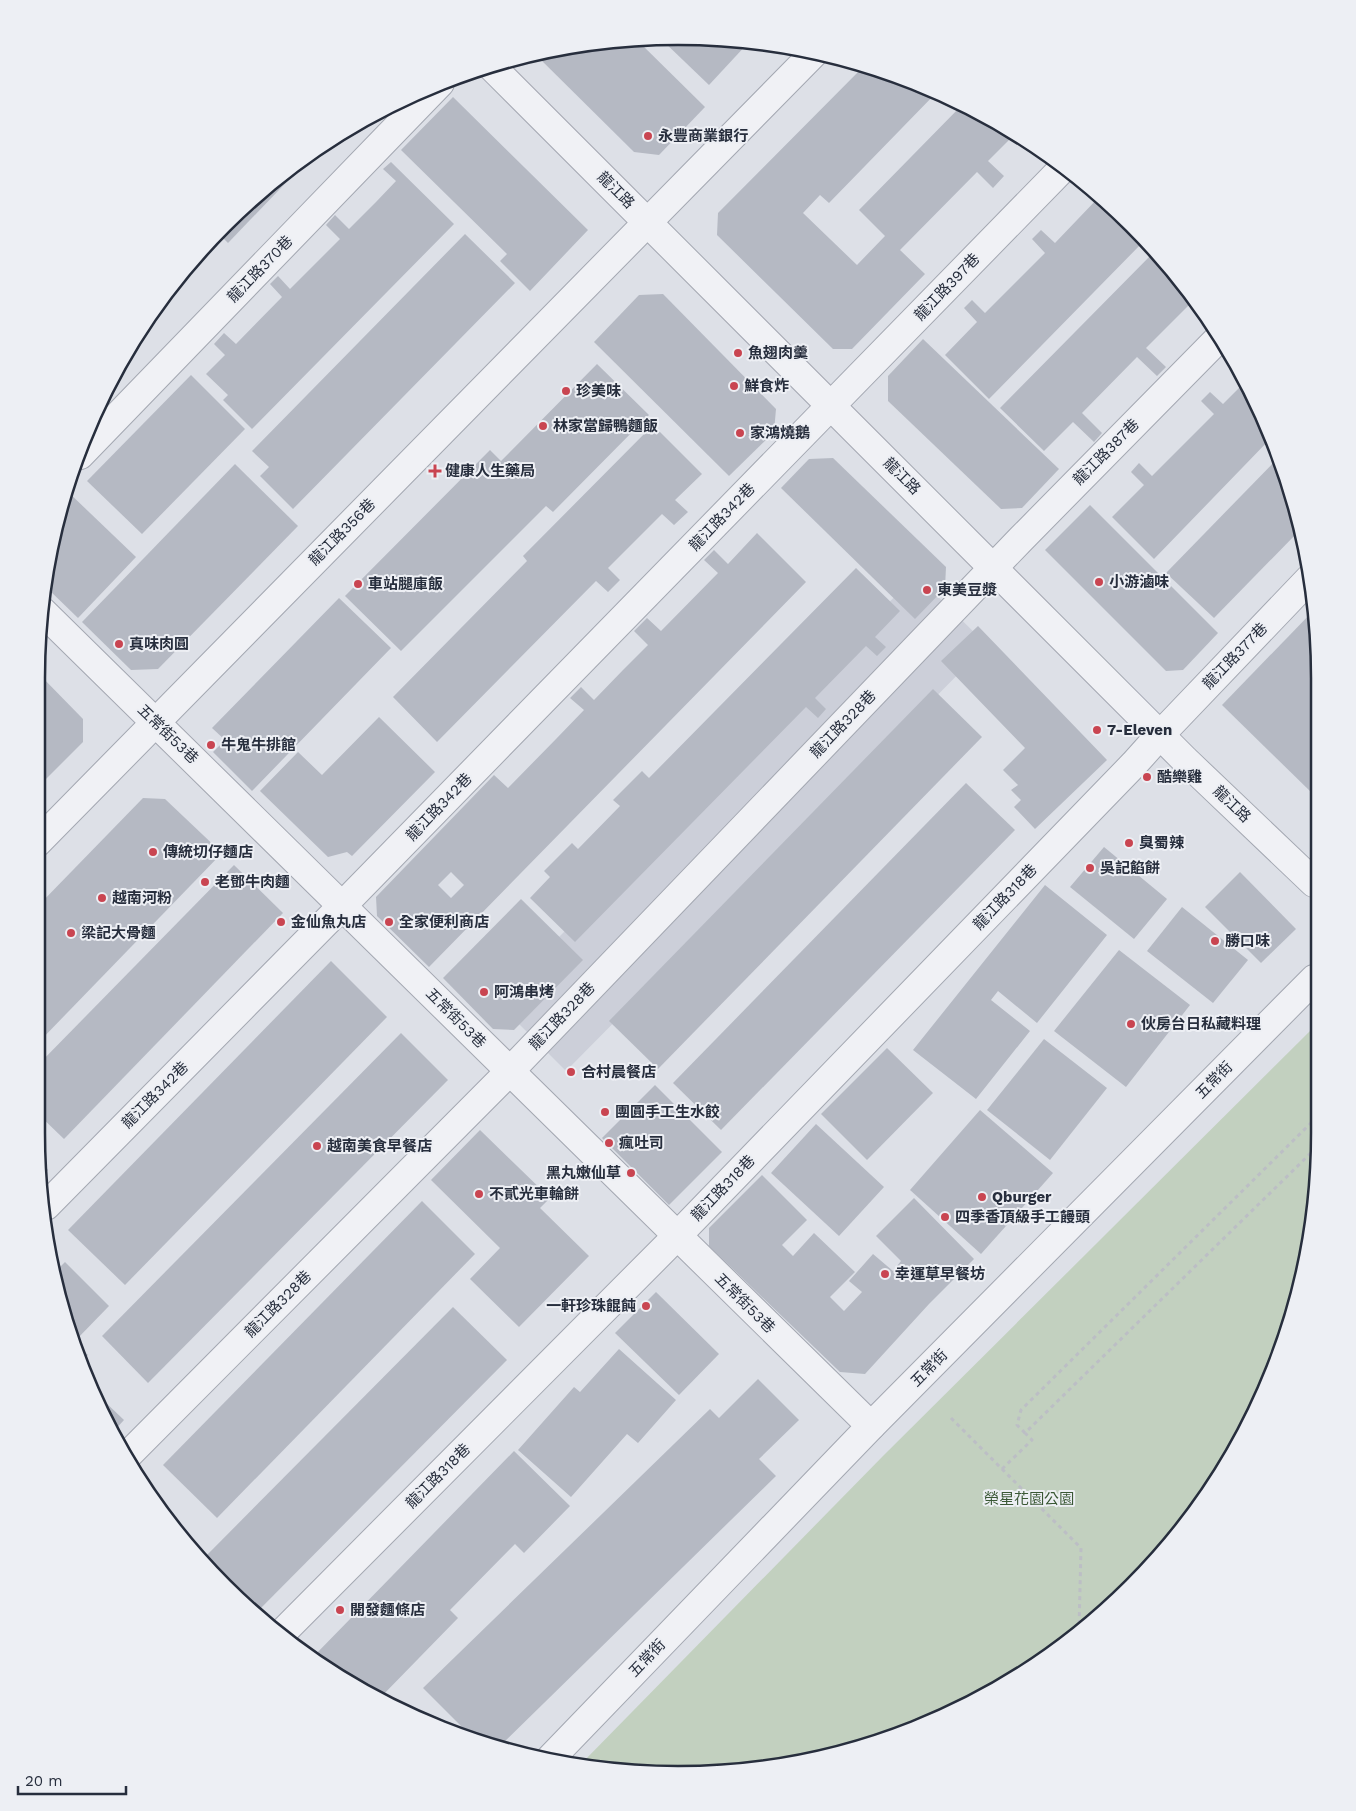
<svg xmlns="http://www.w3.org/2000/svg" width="1356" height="1811" font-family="'Work Sans','Noto Sans TC',sans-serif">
	<rect width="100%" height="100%" fill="#dde0e7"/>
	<path fill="#cccfd9" d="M916,575l71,70 -421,426 -70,-70z"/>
	<path fill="#c2d0bf" d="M1314,1027v189l-28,123 -52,115 -102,133 -97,79 -151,75 -164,32 -139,-9 302,-308z"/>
	<g fill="#b5b9c3" fill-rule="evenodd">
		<path d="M678,36l70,7 -39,42 -49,-47z"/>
		<path d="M637,40l68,67 -46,48 -25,-3 -99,-98 18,-5z"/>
		<path d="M863,67l60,18 14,7 -108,111 -9,-8 -17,18 54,52 28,-29 -26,-26 103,-105 53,29 -27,27 16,15 -11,12 -16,-16 -77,78 25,24 -73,75h-19l-116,-114 1,-22z"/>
		<path d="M453,97l135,133 -58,61 -30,-30 7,-7 -106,-104z"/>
		<path d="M324,143l-96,100 -11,-11 7,-8z"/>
		<path d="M391,162l63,62 -202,205 -29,-29 5,-5 -22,-21 19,-19 -11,-11 10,-11 12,11 46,-47 -12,-13 8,-8 12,13 50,-50 -14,-14 9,-10 14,14 27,-27 20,-21 -13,-12z"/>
		<path d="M1099,197l33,27 13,16 -156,159 -44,-44 32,-33 -13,-14 8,-8 13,13 60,-60 -13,-14 9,-9 14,13z"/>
		<path d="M465,234l50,49 -222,226 -33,-33 9,-9 -17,-16z"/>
		<path d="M201,250l6,6 -49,49 11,-17z"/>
		<path d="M1154,252l40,48 -48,48 20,19 -9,9 -20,-19 -55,56 20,20 -8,9 -21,-20 -29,29 -44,-43z"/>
		<path d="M663,294l113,115 -2,23 -45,44 -135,-134 45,-47z"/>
		<path d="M923,339l136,130 -37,39 -21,1 -113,-108v-25z"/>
		<path d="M597,364l52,51 -96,97 -7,-6 -145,145 -56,-55 145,-146 11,11z"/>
		<path d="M191,375l54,54 -103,105 -55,-53z"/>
		<path d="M1244,383l28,54 -118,122 -42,-42 32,-32 -13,-13 8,-9 13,13 62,-62 -13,-13 9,-9 13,12z"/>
		<path d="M653,425l49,49 -27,26 13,12 -14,13 -12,-11 -54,54 12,12 -12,12 -12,-11 -159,161 -44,-45 134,-136 -4,-5z"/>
		<path d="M833,458l113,109 -1,21 -30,31 -134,-131 28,-29z"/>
		<path d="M1278,458l20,74 -84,86 -48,-45z"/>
		<path d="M235,464l63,62 -140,143 -27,1 -49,-48z"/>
		<path d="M66,490l70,67 -58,61 -32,-31 12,-75z"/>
		<path d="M1090,505l128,128 -35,37 -17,1 -121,-121z"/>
		<path d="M757,533l49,49 -377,385 -52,-51 -1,-19 118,-122 14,13 48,-49 28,-29 -14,-12 11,-11 13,13 29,-30 25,-25 -14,-14 13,-13 14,13 57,-58 -14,-13 10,-10 14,14zM451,872l13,13 -13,13 -13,-13z"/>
		<path d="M856,568l44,43 -25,26 11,10 -9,9 -11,-10 -51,52 11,11 -8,9 -12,-11 -231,235 -45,-44 20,-21 -6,-6 28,-28 6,6 42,-43 -7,-6 29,-29 7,7z"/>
		<path d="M339,598l52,50 -139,143 -39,-39 12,-12 -13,-12z"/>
		<path d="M1314,610v185l-92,-90z"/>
		<path d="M978,626l129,134 -72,69 -21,-22 7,-7 -10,-10 7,-5 -15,-15 22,-22 -84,-87z"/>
		<path d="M38,673l45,46v23l-46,46z"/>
		<path d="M933,689l49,48 -324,332 -49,-48z"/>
		<path d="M379,717l56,55 -83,84 -5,-4 -19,5 -68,-66 38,-39 24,23z"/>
		<path d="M966,783l49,47 -294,300 -48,-47z"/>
		<path d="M143,798l22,1 57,54 -186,192 1,-138z"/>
		<path d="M1104,847l63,52 -33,40 -64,-52z"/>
		<path d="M234,865l49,48 -219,226 -28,-27v-45z"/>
		<path d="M1240,872l56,57 -35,34 -56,-56z"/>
		<path d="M1045,885l62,50 -70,88 -39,-32 -7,9 39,31 -54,68 -63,-49z"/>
		<path d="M521,899l62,61 -69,70 -21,-1 -50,-51z"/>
		<path d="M1182,907l66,53 -35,43 -66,-52z"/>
		<path d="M1119,950l71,55 -64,82 -72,-56z"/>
		<path d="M331,961l56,56 -262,268 -57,-55z"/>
		<path d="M401,1033l47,47 -300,303 -46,-47z"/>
		<path d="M1044,1039l63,49 -57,72 -63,-50z"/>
		<path d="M887,1048l46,45 -66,67 -46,-46z"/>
		<path d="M655,1085l67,67 -53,53 -67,-67z"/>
		<path d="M980,1110l73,63 -72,81 -71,-64z"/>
		<path d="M816,1124l68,63 -45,49 -68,-63z"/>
		<path d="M480,1130l70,68 -10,10 49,48 -70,71 -49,-48 30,-31 -69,-68z"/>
		<path d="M40,1162l8,8 -6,6z"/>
		<path d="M762,1175l45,45 -25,25 11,11 21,-23 41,39 -25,25 14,14 18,-19 -13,-11 24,-27 20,17 8,-10 -25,-25 38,-38 60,61 -45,45 -64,70 -25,-2 -131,-126v-18z"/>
		<path d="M422,1201l53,53 -258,264 -54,-53z"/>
		<path d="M65,1262l44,44 -34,35 -17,-42 -3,-27z"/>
		<path d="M656,1292l63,62 -40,41 -64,-62z"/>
		<path d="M453,1307l54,53 -252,254 -36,-34 -16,-21z"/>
		<path d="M77,1345l11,10 -5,5z"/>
		<path d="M619,1349l57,51 -38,43 -11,-9 -56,63 -53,-47 56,-63 6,5z"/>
		<path d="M758,1379l41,41 -40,39 17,17 -275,269 -33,-12 -45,-45 287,-279 9,9z"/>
		<path d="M103,1400l21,20 -11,12 -12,-30z"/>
		<path d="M514,1451l56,55 -46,47 -9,-9 -65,66 8,8 -79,81 -67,-41z"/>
	</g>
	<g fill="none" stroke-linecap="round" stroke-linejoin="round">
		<g stroke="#a3a7b1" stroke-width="30">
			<g id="minor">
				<path d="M492,67l693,693 129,123"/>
				<path d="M80,455l360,-372"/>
				<path d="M42,611l829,815"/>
				<path d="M37,843l778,-791"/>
				<path d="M46,1206l296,-300 721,-738"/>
				<path d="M125,1458l385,-387 511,-532 199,-202"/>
				<path d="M280,1635l397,-399 457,-472 26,-29 150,-157"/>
				<path d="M548,1761l323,-335 443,-447"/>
			</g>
		</g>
		<g stroke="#bcbec5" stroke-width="3" stroke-dasharray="4 4" stroke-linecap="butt">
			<path d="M951,1418l130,130 -2,82"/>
			<path d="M1025,1433l-8,-8 4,-15 293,-290"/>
			<path d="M1002,1469l30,-29 -7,-7 289,-283"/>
		</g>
		<use href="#minor" stroke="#f0f1f5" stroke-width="28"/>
	</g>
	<g fill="#c94551" stroke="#edeff4" stroke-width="2">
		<circle cx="648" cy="136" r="5"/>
		<circle cx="738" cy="353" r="5"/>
		<circle cx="734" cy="386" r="5"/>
		<circle cx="566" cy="391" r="5"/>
		<circle cx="543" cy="426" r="5"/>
		<circle cx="740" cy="433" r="5"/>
		<path d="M432.5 463.5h5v5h5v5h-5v5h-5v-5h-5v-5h5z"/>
		<circle cx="1099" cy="582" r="5"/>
		<circle cx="358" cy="584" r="5"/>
		<circle cx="927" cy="590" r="5"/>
		<circle cx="119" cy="644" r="5"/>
		<circle cx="1097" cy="730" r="5"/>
		<circle cx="211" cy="745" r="5"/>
		<circle cx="1147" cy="777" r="5"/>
		<circle cx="1129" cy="843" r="5"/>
		<circle cx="153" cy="852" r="5"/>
		<circle cx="1090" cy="868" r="5"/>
		<circle cx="205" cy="882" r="5"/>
		<circle cx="102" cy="898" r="5"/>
		<circle cx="281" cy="922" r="5"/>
		<circle cx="389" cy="922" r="5"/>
		<circle cx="71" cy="933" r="5"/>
		<circle cx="1215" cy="941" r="5"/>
		<circle cx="484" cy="992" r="5"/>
		<circle cx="1131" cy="1024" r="5"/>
		<circle cx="571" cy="1072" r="5"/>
		<circle cx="605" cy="1112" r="5"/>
		<circle cx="609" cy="1143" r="5"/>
		<circle cx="317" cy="1146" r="5"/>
		<circle cx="631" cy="1173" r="5"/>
		<circle cx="479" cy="1194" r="5"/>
		<circle cx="982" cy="1197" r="5"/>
		<circle cx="945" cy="1217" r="5"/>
		<circle cx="885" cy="1274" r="5"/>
		<circle cx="646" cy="1306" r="5"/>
		<circle cx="340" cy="1610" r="5"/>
	</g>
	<g text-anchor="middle" stroke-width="4" stroke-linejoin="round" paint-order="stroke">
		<g font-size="15" font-weight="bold" fill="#272e3d" stroke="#edeff4" text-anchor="start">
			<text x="658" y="141">永豐商業銀行</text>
			<text x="748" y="358">魚翅肉羹</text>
			<text x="744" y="391">鮮食炸</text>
			<text x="576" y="396">珍美味</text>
			<text x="553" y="431">林家當歸鴨麵飯</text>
			<text x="750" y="438">家鴻燒鵝</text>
			<text x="445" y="476">健康人生藥局</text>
			<text x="1109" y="587">小游滷味</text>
			<text x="368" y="589">車站腿庫飯</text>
			<text x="937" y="595">東美豆漿</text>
			<text x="129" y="649">真味肉圓</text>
			<text x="1107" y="735">7-Eleven</text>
			<text x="221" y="750">牛鬼牛排館</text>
			<text x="1157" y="782">酷樂雞</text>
			<text x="1139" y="848">臭蜀辣</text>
			<text x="163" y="857">傳統切仔麵店</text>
			<text x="1100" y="873">吳記餡餅</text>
			<text x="215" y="887">老鄧牛肉麵</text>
			<text x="112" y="903">越南河粉</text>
			<text x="291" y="927">金仙魚丸店</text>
			<text x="399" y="927">全家便利商店</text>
			<text x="81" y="938">梁記大骨麵</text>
			<text x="1225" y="946">勝口味</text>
			<text x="494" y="997">阿鴻串烤</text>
			<text x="1141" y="1029">伙房台日私藏料理</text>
			<text x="581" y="1077">合村晨餐店</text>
			<text x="615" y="1117">團圓手工生水餃</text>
			<text x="619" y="1148">瘋吐司</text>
			<text x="327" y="1151">越南美食早餐店</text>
			<text x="621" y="1178" text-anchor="end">黑丸嫩仙草</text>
			<text x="489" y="1199">不貳光車輪餅</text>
			<text x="992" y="1202">Qburger</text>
			<text x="955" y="1222">四季香頂級手工饅頭</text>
			<text x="895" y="1279">幸運草早餐坊</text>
			<text x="636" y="1311" text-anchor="end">一軒珍珠餛飩</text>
			<text x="350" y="1615">開發麵條店</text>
		</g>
		<g font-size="15" fill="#272e3d" stroke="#edeff4">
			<text transform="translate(616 190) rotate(45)" y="5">龍江路</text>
			<text transform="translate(260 269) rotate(-46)" y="5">龍江路370巷</text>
			<text transform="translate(947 287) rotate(-46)" y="5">龍江路397巷</text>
			<text transform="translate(1106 452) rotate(-45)" y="5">龍江路387巷</text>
			<text transform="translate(902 476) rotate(45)" y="5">龍江路</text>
			<text transform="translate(722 517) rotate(-46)" y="5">龍江路342巷</text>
			<text transform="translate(342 532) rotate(-45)" y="5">龍江路356巷</text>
			<text transform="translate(1235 656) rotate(-46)" y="5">龍江路377巷</text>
			<text transform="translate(843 724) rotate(-46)" y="5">龍江路328巷</text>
			<text transform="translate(168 734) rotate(44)" y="5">五常街53巷</text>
			<text transform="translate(1232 804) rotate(44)" y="5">龍江路</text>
			<text transform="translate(439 807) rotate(-46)" y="5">龍江路342巷</text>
			<text transform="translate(1005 897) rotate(-46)" y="5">龍江路318巷</text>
			<text transform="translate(562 1016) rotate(-46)" y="5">龍江路328巷</text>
			<text transform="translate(456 1018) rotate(45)" y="5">五常街53巷</text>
			<text transform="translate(1214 1080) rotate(-45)" y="5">五常街</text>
			<text transform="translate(155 1095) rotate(-45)" y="5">龍江路342巷</text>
			<text transform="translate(723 1188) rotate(-46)" y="5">龍江路318巷</text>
			<text transform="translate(745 1303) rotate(45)" y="5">五常街53巷</text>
			<text transform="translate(278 1304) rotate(-45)" y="5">龍江路328巷</text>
			<text transform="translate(929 1368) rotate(-45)" y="5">五常街</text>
			<text transform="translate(438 1476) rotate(-45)" y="5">龍江路318巷</text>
			<text transform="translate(647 1658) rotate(-46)" y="5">五常街</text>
		</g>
		<g font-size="15" fill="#3a5835" stroke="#edeff4">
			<text x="1029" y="1504">榮星花園公園</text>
		</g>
	</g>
	<path d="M0 0H1356V1811H0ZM678 45H678A633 633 0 0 1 1311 678V1133A633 633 0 0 1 678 1766H678A633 633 0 0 1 45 1133V678A633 633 0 0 1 678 45Z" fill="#edeff4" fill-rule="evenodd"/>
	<path fill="none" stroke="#272e3d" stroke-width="2.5" d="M678 45H678A633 633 0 0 1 1311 678V1133A633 633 0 0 1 678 1766H678A633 633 0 0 1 45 1133V678A633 633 0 0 1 678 45Z"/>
	<path d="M18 1786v8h108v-8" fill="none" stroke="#272e3d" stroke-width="2.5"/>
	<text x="25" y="1786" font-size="15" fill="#272e3d" stroke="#edeff4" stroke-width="4" paint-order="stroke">20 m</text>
</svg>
